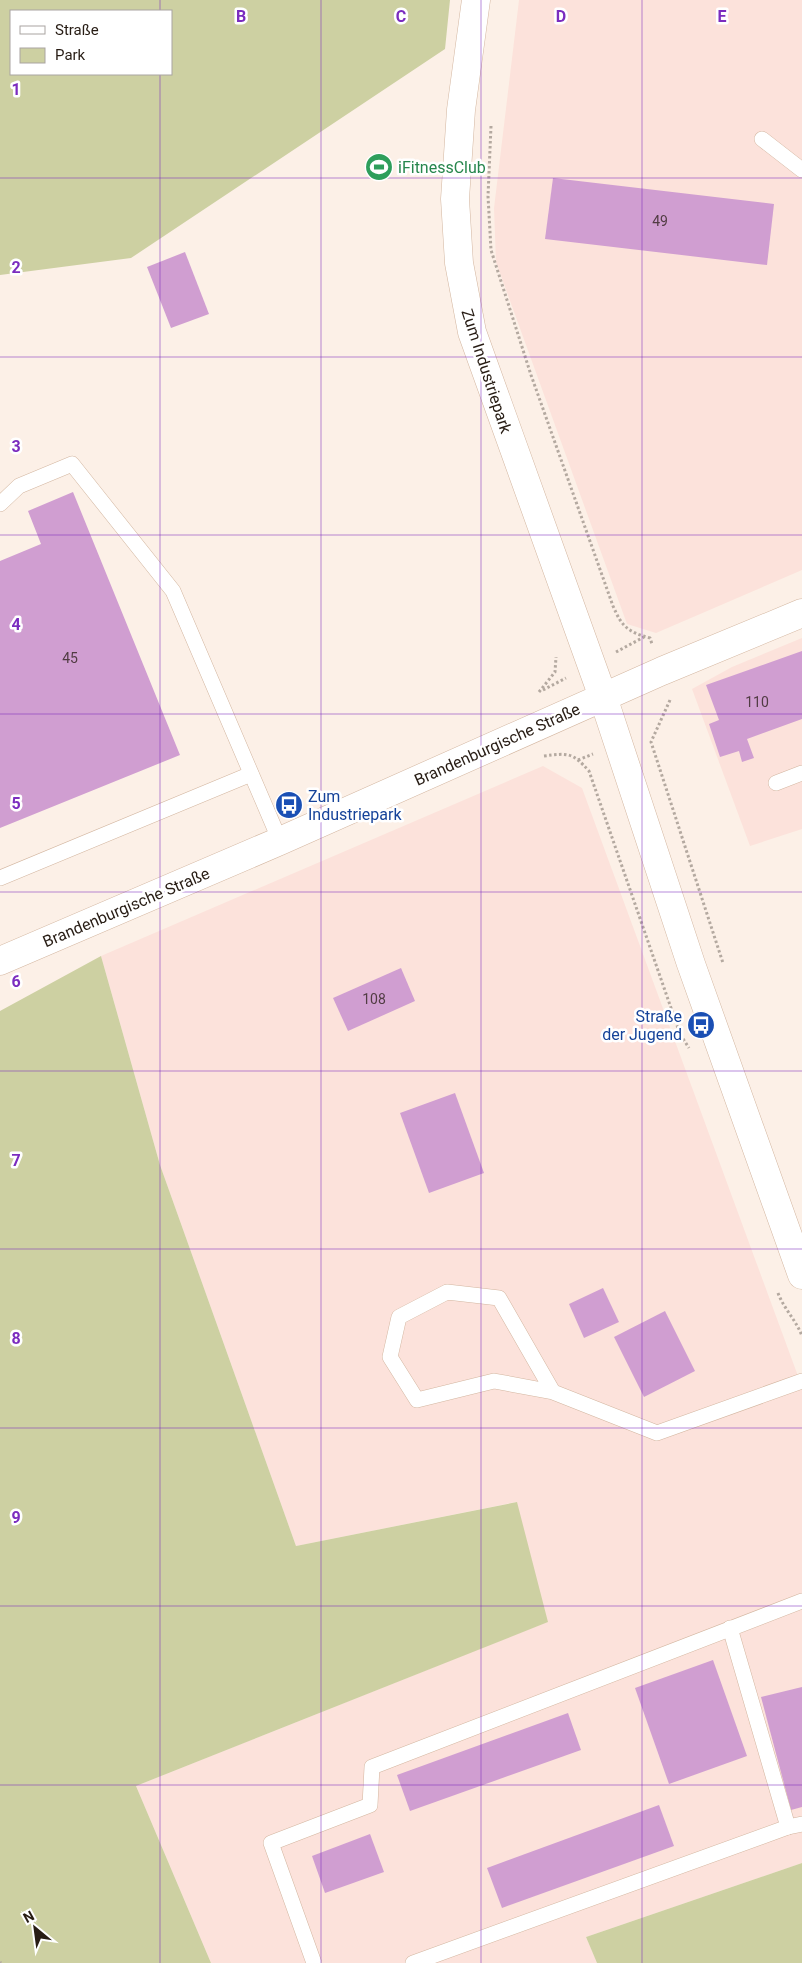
<svg xmlns="http://www.w3.org/2000/svg" width="802" height="1963" viewBox="0 0 802 1963" font-family="Roboto,sans-serif">
<rect width="100%" height="100%" fill="#fcf0e7"/>
<!-- industrial -->
<g fill="#fce2db">
<polygon points="519,0 802,0 802,570 656,633 627,624 496,262 494,208"/>
<polygon points="802,638 802,829 750,846 692,689 732,667"/>
<polygon points="543,766 582,788 802,1387 802,1863 586,1937 597,1963 211,1963 136,1786 547,1622 516,1502 296,1546 160,1165 101,956"/>
</g>
<!-- green -->
<g fill="#cdd0a2" fill-rule="evenodd">
<path d="M0,0H450L445,49L131,258L0,275ZM171,11V74H11V11Z"/>
<polygon points="101,956 160,1165 296,1546 517,1502 548,1622 136,1786 211,1963 0,1963 0,1011"/>
<polygon points="802,1863 802,1963 597,1963 586,1937"/>
</g>
<!-- building -->
<g fill="#d09ed1">
<polygon points="553,178 774,204 767,265 545,239"/>
<polygon points="185,252 209,314 171,328 147,267"/>
<polygon points="73,492 180,755 0,828 0,561 41,544 28,511"/>
<polygon points="802,651 802,719 747,739 754,758 742,762 739,751 720,757 709,724 719,720 706,685"/>
<polygon points="401,968 415,1001 348,1031 333,998"/>
<polygon points="455,1093 484,1173 429,1193 400,1113"/>
<polygon points="603,1288 619,1322 584,1338 569,1304"/>
<polygon points="665,1311 695,1371 644,1397 614,1337"/>
<polygon points="713,1660 747,1756 669,1784 635,1688"/>
<polygon points="802,1687 802,1807 791,1810 761,1697"/>
<polygon points="568,1713 581,1750 410,1811 397,1775"/>
<polygon points="659,1805 674,1846 502,1908 487,1868"/>
<polygon points="370,1834 384,1872 325,1893 312,1856"/>
</g>
<g fill="none" stroke-linecap="round" stroke-linejoin="round">
<!-- lane casing -->
<g stroke="#d3b6a0" stroke-width="16">
<g id="lane">
<polyline points="762,139 802,170"/>
<polyline points="0,504 19,486 72,464 173,591 280,841"/>
<polyline points="776,783 802,773"/>
<polyline points="0,878 251,774"/>
<polyline points="553,1392 494,1381 417,1400 390,1357 399,1317 447,1292 499,1298 553,1392 657,1433 802,1381"/>
<polyline points="730,1628 788,1827"/>
<polyline points="314,1963 271,1843 370,1805 372,1767 802,1601"/>
<polyline points="413,1963 788,1827 802,1824"/>
</g>
</g>
<!-- street casing -->
<g stroke="#d3b6a0" stroke-width="29">
<polyline id="street" points="476,0 461,110 455,199 459,263 472,332 603,697 691,964 802,1275"/>
</g>
<!-- secondary casing -->
<g stroke="#d3b6a0" stroke-width="29">
<polyline id="secondary" points="0,961 280,841 662,671 802,613"/>
</g>
<!-- path -->
<g stroke="#b4a9a0" stroke-width="3" stroke-dasharray="2.5 2.5" stroke-linecap="butt">
<path d="M491,126L488,196L491,250L531,375L613,606C622,627 628,632 650,638L652,644"/>
<polyline points="616,652 644,637"/>
<polyline points="543,690 566,678"/>
<polyline points="539,692 555,672 556,657"/>
<polyline points="670,700 651,742 723,963"/>
<path d="M544,756C568,753 572,752 589,771L680,1034L689,1048"/>
<polyline points="578,760 593,754"/>
<path d="M778,1293C784,1309 796,1320 802,1336"/>
<polyline points="0,1962 1,1963"/>
</g>
<!-- lane -->
<use href="#lane" stroke="#fff" stroke-width="15"/>
<!-- street -->
<use href="#street" stroke="#fff" stroke-width="28"/>
<!-- secondary -->
<use href="#secondary" stroke="#fff" stroke-width="28"/>
</g>
<!-- grid -->
<path fill="none" stroke="#7b2cbf" stroke-width="1" stroke-opacity="0.55" d="M160,0V11M321,0V1963M481,0V1963M642,0V1963M160,74V1963M0,178H802M0,357H802M0,535H802M0,714H802M0,892H802M0,1071H802M0,1249H802M0,1428H802M0,1606H802M0,1785H802"/>
<!-- icons -->
<defs>
<g id="stadium-disc" transform="scale(1.4375)"><circle r="9.5" fill="#2e9e5b" stroke="#fff"/><path d="M0-5a6.5 5 0 1 0 0 10a6.5 5 0 1 0 0-10ZM-3.5-1.8h7v3.6h-7Z" fill="#fff"/></g>
<g id="bus-disc" transform="scale(1.4375)"><circle r="9.5" fill="#1a4fb4" stroke="#fff"/><path d="M-5-6H5V4H4V6H2V4H-2V6H-4V4H-5ZM-3.5-4V0h7V-4ZM-3.5 1.2v1.5H-2V1.2ZM2 1.2v1.5H3.5V1.2Z" fill="#fff"/></g>
</defs>
<g fill-rule="evenodd">
<use href="#stadium-disc" x="379" y="167"/>
<use href="#bus-disc" x="289" y="805"/>
<use href="#bus-disc" x="701" y="1025"/>
</g>
<g text-anchor="middle" stroke-width="5" stroke-linejoin="round" paint-order="stroke">
<!-- number labels -->
<g font-size="14" fill="#513c43">
<text x="660" y="226">49</text>
<text x="70" y="663">45</text>
<text x="757" y="707">110</text>
<text x="374" y="1004">108</text>
</g>
<!-- leisure labels -->
<g font-size="16" fill="#27864d" stroke="#fff" text-anchor="start">
<text x="398" y="173">iFitnessClub</text>
</g>
<!-- street labels -->
<g font-size="16" fill="#271c14" stroke="#fff">
<text transform="translate(487 371) rotate(72)" y="6">Zum Industriepark</text>
<text transform="translate(497 744) rotate(-24)" y="6">Brandenburgische Straße</text>
<text transform="translate(126 907) rotate(-23)" y="6">Brandenburgische Straße</text>
</g>
<!-- transit labels -->
<g font-size="16" fill="#164399" stroke="#fff" text-anchor="start">
<text x="308" y="802">Zum<tspan x="308" dy="18">Industriepark</tspan></text>
<text x="682" y="1022" text-anchor="end">Straße<tspan x="682" dy="18">der Jugend</tspan></text>
</g>
</g>
<g font-size="16" text-anchor="middle" font-weight="bold" fill="#7b2cbf" stroke="#fff" stroke-width="5" stroke-linejoin="round" paint-order="stroke">
<text x="241" y="22">B</text>
<text x="401" y="22">C</text>
<text x="561" y="22">D</text>
<text x="722" y="22">E</text>
<text x="16" y="95">1</text>
<text x="16" y="273">2</text>
<text x="16" y="452">3</text>
<text x="16" y="630">4</text>
<text x="16" y="809">5</text>
<text x="16" y="987">6</text>
<text x="16" y="1166">7</text>
<text x="16" y="1344">8</text>
<text x="16" y="1523">9</text>
</g>
<!-- legend -->
<rect x="10" y="10" width="162" height="65" fill="#ffffff" stroke="#a9a4a1"/>
<rect x="20" y="26" width="25" height="8" fill="#ffffff" stroke="#a9a4a1"/>
<text x="55" y="35" font-size="15" fill="#271c14">Straße</text>
<rect x="20" y="48" width="25" height="15" fill="#cdd0a2" stroke="#a9a4a1"/>
<text x="55" y="60" font-size="15" fill="#271c14">Park</text>
<!-- north arrow -->
<g transform="translate(35 1928) rotate(331)" stroke="#ffffff" stroke-width="4" paint-order="stroke">
<path d="M0-4L9 19L0 12L-9 19Z" fill="#271c14"/>
<text y="-8" font-size="14" font-weight="bold" text-anchor="middle" fill="#271c14">N</text>
</g>
</svg>
